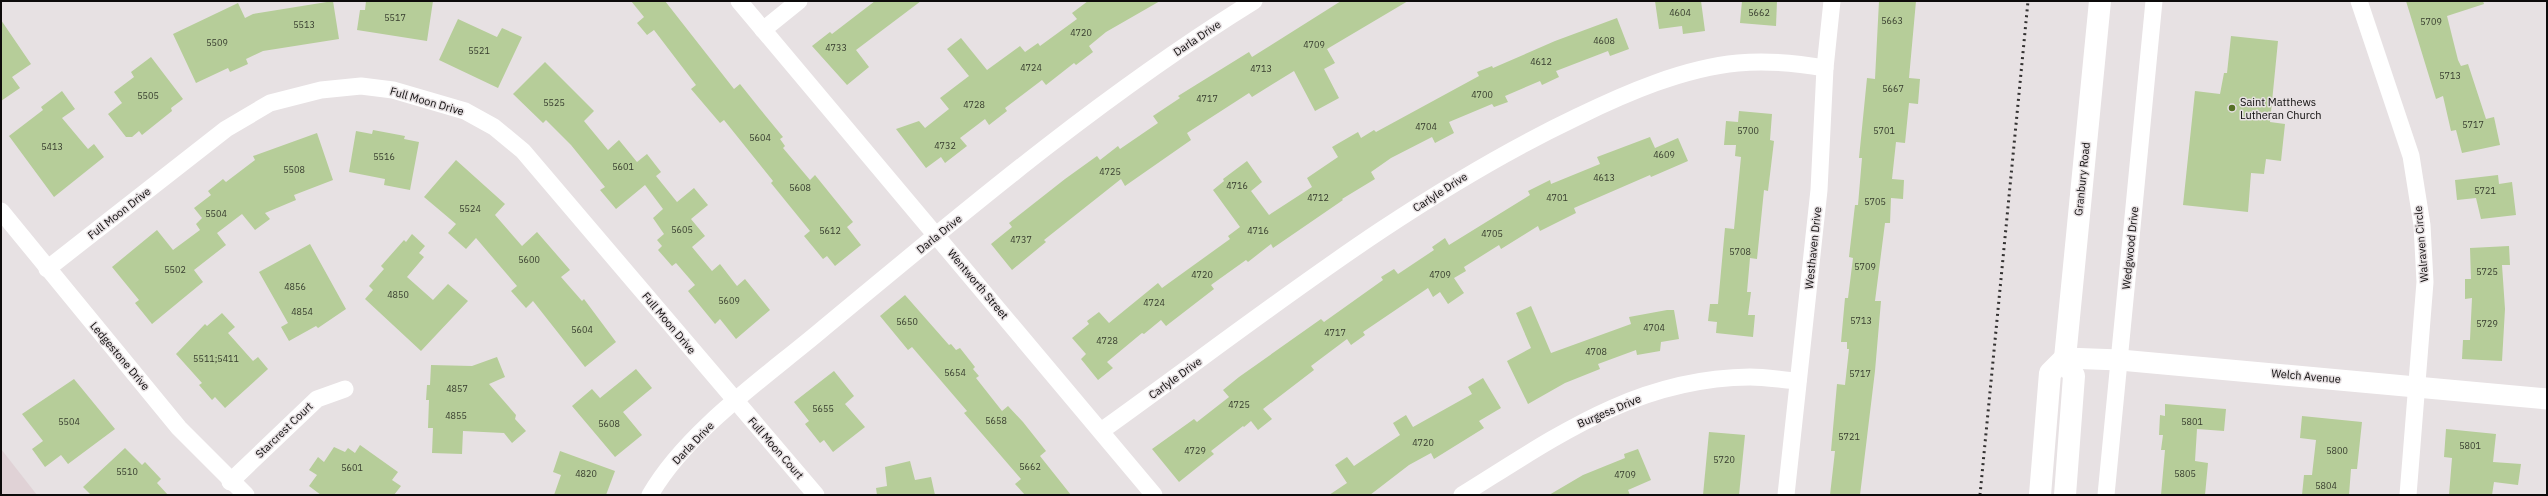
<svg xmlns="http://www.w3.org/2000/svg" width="2548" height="496" viewBox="0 0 2548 496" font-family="'IBM Plex Sans',sans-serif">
<rect width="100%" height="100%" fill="#e7e1e3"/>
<!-- built -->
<polygon fill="#e0d2d6" points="1,449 37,495 1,495"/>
<!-- building -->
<g fill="#b6cd99">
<polygon points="333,1 339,39 263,51 246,59 248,64 230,72 228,68 196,83 173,34 238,3 245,18 253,14"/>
<polygon points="366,1 433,1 427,41 357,30 360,10 365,10"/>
<polygon points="631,1 665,1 734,89 740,84 760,109 783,137 780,139 785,146 783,148 810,180 815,175 853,222 847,227 861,245 835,266 827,256 823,259 804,236 810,231 771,183 773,181 724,120 720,123 691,89 696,85 654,30 647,35 637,23 644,17"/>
<polygon points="875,1 921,1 856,50 869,67 847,85 812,46 830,32 832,34"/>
<polygon points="1088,1 1160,1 1106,32 1089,46 1093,52 1076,65 1074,63 1046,85 1042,80 1005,108 1007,111 989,125 985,119 960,138 967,146 945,163 941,157 926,168 896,129 919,121 925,128 949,109 940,98 969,76 947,49 961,38 987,70 1020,46 1025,52 1038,43 1040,46 1077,19 1072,13"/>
<polygon points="1341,1 1408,1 1327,49 1335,63 1324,69 1339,98 1315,111 1294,71 1252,97 1249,93 1187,133 1191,140 1125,186 1121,179 1044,240 1046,242 1012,270 991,244 1012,227 1009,223 1065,179 1097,156 1100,160 1118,146 1120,149 1158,123 1153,116 1180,98 1178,96 1249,52 1252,57"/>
<polygon points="1655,1 1701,1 1705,31 1683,34 1682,26 1659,29"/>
<polygon points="1742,1 1777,1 1776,26 1740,23"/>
<polygon points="1879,1 1916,1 1909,78 1920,79 1918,104 1909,103 1905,143 1896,142 1892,179 1904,180 1903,199 1891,198 1890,223 1885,223 1875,301 1881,301 1875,371 1860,495 1830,495 1835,451 1831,451 1837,384 1845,385 1849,349 1847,349 1847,342 1841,342 1845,298 1848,298 1853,258 1849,257 1855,205 1858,205 1862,158 1859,158 1867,78 1875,79"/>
<polygon points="2406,1 2483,1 2484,4 2447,16 2458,60 2461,66 2468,64 2486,119 2494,117 2500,145 2462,153 2456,130 2451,131 2443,96 2436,99"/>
<polygon points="1617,18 1629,49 1610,56 1608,51 1556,71 1559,77 1542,85 1540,81 1505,96 1508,102 1494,107 1492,104 1449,122 1454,133 1435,143 1432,137 1391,158 1371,172 1375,179 1342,199 1343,200 1273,248 1271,244 1248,262 1246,260 1211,285 1214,289 1166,326 1161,320 1144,334 1142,333 1107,362 1113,368 1098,380 1081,359 1086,354 1072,338 1089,324 1087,321 1099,312 1109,323 1158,283 1162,288 1230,239 1228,236 1240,227 1213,190 1224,181 1223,179 1247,161 1262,182 1251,191 1269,215 1312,187 1307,178 1338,157 1332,147 1358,132 1361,138 1374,130 1376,132 1479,76 1477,72 1492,66 1493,68 1555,41"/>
<polygon points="458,19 497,37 502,28 522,37 498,88 439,60"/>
<polygon points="1,20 31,64 12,77 20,88 1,101"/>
<polygon points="2231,36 2278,41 2270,122 2285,124 2281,161 2266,159 2264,174 2251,173 2248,212 2183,205 2195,91 2220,94 2224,73 2227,73"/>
<polygon points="151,57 183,99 171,108 172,111 142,135 139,131 132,137 126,137 108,114 122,103 114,92 134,77 131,72"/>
<polygon points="545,62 594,111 584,121 608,150 619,140 637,162 647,154 661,172 656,176 677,202 694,188 708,205 691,219 705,236 692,247 712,271 720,264 737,286 745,279 770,310 736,339 720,319 715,324 688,291 695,285 676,263 672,266 658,250 662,246 657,240 664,234 653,218 663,209 645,185 616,209 600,190 605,187 571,145 546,120 543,123 513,94"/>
<polygon points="62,91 75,109 62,118 88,149 94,144 104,157 54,197 9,136 43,110 41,107"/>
<polygon points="1739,111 1772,114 1770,140 1774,141 1768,191 1764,190 1757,259 1750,258 1747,292 1751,292 1748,315 1755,315 1753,337 1716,333 1717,322 1708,321 1710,304 1718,304 1725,228 1734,229 1741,157 1735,156 1736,145 1724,145 1726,121 1738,122"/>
<polygon points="373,130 405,136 404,139 419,142 410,190 384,185 385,179 349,172 356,131 372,134"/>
<polygon points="317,133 333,180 294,195 296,200 265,213 270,219 255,230 242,214 217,233 226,245 194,270 203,282 152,324 135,303 139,300 112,267 157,230 173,250 200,230 196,224 202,218 194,208 211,195 208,191 223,179 226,182 255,160 253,156"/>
<polygon points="1650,137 1655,148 1678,138 1688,161 1651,177 1650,175 1574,208 1576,213 1540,231 1538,226 1501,249 1499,245 1464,267 1466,271 1454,278 1464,293 1448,304 1440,292 1433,297 1428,288 1363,332 1365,335 1351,345 1347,339 1311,366 1314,370 1263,409 1272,419 1258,430 1251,421 1244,427 1243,426 1211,451 1214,454 1179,482 1152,449 1194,419 1197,422 1229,397 1223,390 1239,377 1321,319 1324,322 1383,280 1381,277 1394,269 1398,274 1434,250 1432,247 1445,238 1449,245 1530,195 1528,191 1550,180 1551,184 1600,164 1597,157"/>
<polygon points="456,160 505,204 495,215 522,246 537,232 570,270 561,277 582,301 584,299 616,342 585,367 533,301 526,308 511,291 517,286 476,238 466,249 448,233 456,224 424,197"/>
<polygon points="2498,175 2499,184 2512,182 2516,215 2481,219 2476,198 2457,200 2455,180"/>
<polygon points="412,234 425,246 419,253 424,257 407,277 433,300 448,284 468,301 421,351 365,299 373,290 369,286 384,269 381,266 404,240 406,242"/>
<polygon points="310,244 346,309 318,328 316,326 289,341 281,327 288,323 259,272"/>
<polygon points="2509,246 2510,265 2502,265 2505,309 2502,361 2462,359 2463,340 2470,340 2472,298 2465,299 2465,279 2471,279 2470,248"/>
<polygon points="905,295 949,345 951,344 956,350 960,348 975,367 973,369 979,376 976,378 1002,411 1008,406 1023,422 1046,451 1040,456 1071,495 1025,495 1015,484 1021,479 964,413 967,411 912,347 908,350 880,316"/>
<polygon points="1531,306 1551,353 1631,324 1629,317 1667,310 1674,310 1679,339 1661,342 1660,351 1637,355 1636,350 1598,364 1600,369 1565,383 1528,404 1507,361 1531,348 1516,313"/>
<polygon points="222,313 235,327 228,333 253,361 258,357 268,369 225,408 215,397 212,400 199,385 202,383 176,354 205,324 207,326"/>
<polygon points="497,357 505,377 489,384 516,415 515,419 526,431 512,443 504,433 463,431 462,454 432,453 433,428 428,428 429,400 426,400 427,385 430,385 431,365 472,366"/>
<polygon points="636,369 652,388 623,412 642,435 615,457 572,406 592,389 600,398"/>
<polygon points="834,371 854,396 845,404 865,427 833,452 824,440 820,443 805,424 809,421 794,402"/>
<polygon points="1483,378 1501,408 1479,421 1484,428 1434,459 1431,453 1409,465 1370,495 1329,495 1347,483 1335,465 1347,457 1354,466 1400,435 1393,423 1406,415 1413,427 1472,394 1468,387"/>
<polygon points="74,379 115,429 68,464 61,455 45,467 32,449 43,441 22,414"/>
<polygon points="2165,404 2226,409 2224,431 2197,429 2195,461 2208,463 2205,495 2161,495 2165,450 2161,450 2163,435 2159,435 2160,415 2165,416"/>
<polygon points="2302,416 2362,422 2357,469 2351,469 2349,495 2302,495 2304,475 2312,475 2316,440 2300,438"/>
<polygon points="2446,429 2496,434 2493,462 2521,464 2518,485 2494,482 2492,495 2449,495 2452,458 2444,457"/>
<polygon points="1709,432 1745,435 1739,495 1703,495"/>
<polygon points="360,445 398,472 392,480 401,486 394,495 321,495 309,486 317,475 309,470 318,457 324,462 334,447 345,452 348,448 355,453"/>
<polygon points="125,448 142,465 145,462 161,479 157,483 168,495 91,495 83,487"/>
<polygon points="1638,449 1651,480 1628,490 1630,495 1549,495 1583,475 1625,458 1624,454"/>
<polygon points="560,451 615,471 606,495 554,495 561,475 553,472"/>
<polygon points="910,461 915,480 931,477 935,495 877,495 876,488 887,486 885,467"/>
</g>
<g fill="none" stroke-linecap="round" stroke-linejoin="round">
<!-- minor -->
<g stroke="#fff" stroke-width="17">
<polyline points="739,1 1154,495"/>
<polyline points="2359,1 2411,156 2422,225 2425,282 2408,495"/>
<polyline points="763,30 799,1"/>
<polyline points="1,211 179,428 246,495"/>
<polyline points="47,269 226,129 270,103 321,90 361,86 393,90 465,111 494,127 523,151 816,495"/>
<path d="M1101,431C1255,321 1405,199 1577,117C1626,93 1684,68 1738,63C1768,60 1796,63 1825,68"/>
<polyline points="230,482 317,399 345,389"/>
<path d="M650,495C686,432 764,378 819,332C959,216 1099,97 1254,1"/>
<path d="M1462,495C1554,438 1635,378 1750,377C1766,377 1782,380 1798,381"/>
<polyline points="1786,495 1819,190 1825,68 1832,1"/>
<polyline points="2106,495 2154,1"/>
</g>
<!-- tertiary -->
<polyline stroke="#fff" stroke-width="21" points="2065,358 2120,360 2547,399"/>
<!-- secondary -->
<g stroke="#fff" stroke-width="22">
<polyline points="2040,495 2050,373 2065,358"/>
<polyline points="2065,495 2074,376 2065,358 2100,1"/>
</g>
<!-- rail -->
<polyline stroke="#343232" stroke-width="3" stroke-dasharray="2 4" stroke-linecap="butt" points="1980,495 2028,1"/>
</g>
<!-- markers -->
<circle fill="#557126" stroke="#e7e1e3" stroke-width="1.5" cx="2232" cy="108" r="4"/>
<g text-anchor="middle" stroke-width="3" stroke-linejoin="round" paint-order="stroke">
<!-- number labels -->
<g font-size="9" fill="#373c2e">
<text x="1680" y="16">4604</text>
<text x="1759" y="16">5662</text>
<text x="395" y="21">5517</text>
<text x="1892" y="24">5663</text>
<text x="2431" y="25">5709</text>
<text x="304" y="28">5513</text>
<text x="1081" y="36">4720</text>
<text x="1604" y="44">4608</text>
<text x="217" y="46">5509</text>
<text x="1314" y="48">4709</text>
<text x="836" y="51">4733</text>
<text x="479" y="54">5521</text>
<text x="1541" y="65">4612</text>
<text x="1031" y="71">4724</text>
<text x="1261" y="72">4713</text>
<text x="2450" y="79">5713</text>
<text x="1893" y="92">5667</text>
<text x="1482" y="98">4700</text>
<text x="148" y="99">5505</text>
<text x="1207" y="102">4717</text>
<text x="554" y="106">5525</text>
<text x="974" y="108">4728</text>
<text x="2473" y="128">5717</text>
<text x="1426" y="130">4704</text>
<text x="1748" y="134">5700</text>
<text x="1884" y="134">5701</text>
<text x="760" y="141">5604</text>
<text x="945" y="149">4732</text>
<text x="52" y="150">5413</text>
<text x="1664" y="158">4609</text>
<text x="384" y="160">5516</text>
<text x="623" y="170">5601</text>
<text x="294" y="173">5508</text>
<text x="1110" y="175">4725</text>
<text x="1604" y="181">4613</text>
<text x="1237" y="189">4716</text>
<text x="800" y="191">5608</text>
<text x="2485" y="194">5721</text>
<text x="1318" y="201">4712</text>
<text x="1557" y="201">4701</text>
<text x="1875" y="205">5705</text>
<text x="470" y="212">5524</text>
<text x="216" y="217">5504</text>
<text x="682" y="233">5605</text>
<text x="830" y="234">5612</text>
<text x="1258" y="234">4716</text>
<text x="1492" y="237">4705</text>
<text x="1021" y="243">4737</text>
<text x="1740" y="255">5708</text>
<text x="529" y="263">5600</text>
<text x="1865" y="270">5709</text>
<text x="175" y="273">5502</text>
<text x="2487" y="275">5725</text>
<text x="1202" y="278">4720</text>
<text x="1440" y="278">4709</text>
<text x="295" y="290">4856</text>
<text x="398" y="298">4850</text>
<text x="729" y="304">5609</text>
<text x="1154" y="306">4724</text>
<text x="302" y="315">4854</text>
<text x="1861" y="324">5713</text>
<text x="907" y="325">5650</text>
<text x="2487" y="327">5729</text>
<text x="1654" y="331">4704</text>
<text x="582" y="333">5604</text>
<text x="1335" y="336">4717</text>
<text x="1107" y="344">4728</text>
<text x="1596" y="355">4708</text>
<text x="216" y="362">5511;5411</text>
<text x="955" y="376">5654</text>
<text x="1860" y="377">5717</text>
<text x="457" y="392">4857</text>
<text x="1239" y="408">4725</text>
<text x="823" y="412">5655</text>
<text x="456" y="419">4855</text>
<text x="996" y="424">5658</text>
<text x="69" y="425">5504</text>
<text x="2192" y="425">5801</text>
<text x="609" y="427">5608</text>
<text x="1849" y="440">5721</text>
<text x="1423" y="446">4720</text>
<text x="2470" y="449">5801</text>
<text x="1195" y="454">4729</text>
<text x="2337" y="454">5800</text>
<text x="1724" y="463">5720</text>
<text x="1030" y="470">5662</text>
<text x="352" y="471">5601</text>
<text x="127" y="475">5510</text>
<text x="586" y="477">4820</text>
<text x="2185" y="477">5805</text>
<text x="1625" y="478">4709</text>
<text x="2326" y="489">5804</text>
</g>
<!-- street labels -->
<g font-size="11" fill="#0d0b0b" stroke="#e7e1e3">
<text transform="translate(1197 38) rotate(-34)" y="4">Darla Drive</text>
<text transform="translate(427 101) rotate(16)" y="4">Full Moon Drive</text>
<text transform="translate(2082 179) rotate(-84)" y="4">Granbury Road</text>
<text transform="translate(1440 192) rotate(-33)" y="4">Carlyle Drive</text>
<text transform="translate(119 213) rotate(-38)" y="4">Full Moon Drive</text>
<text transform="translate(939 234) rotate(-39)" y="4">Darla Drive</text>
<text transform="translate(2421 244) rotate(-95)" y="4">Walraven Circle</text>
<text transform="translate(1813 248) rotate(-84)" y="4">Westhaven Drive</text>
<text transform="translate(2130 248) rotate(-84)" y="4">Wedgwood Drive</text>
<text transform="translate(978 284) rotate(50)" y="4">Wentworth Street</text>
<text transform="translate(669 323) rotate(50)" y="4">Full Moon Drive</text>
<text transform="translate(120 356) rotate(50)" y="4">Ledgestone Drive</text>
<text transform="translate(2306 376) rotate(5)" y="4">Welch Avenue</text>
<text transform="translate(1175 378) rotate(-36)" y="4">Carlyle Drive</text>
<text transform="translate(1609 411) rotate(-23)" y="4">Burgess Drive</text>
<text transform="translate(284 430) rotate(-44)" y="4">Starcrest Court</text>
<text transform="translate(693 443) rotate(-46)" y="4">Darla Drive</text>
<text transform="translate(776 448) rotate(49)" y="4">Full Moon Court</text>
</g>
<!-- poi labels -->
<g font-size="11" fill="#0d0b0b" stroke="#e7e1e3" text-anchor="start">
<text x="2240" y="106">Saint Matthews<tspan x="2240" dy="13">Lutheran Church</tspan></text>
</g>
</g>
<!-- border -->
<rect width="2548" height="496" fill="none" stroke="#0d0b0b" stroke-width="4"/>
</svg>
